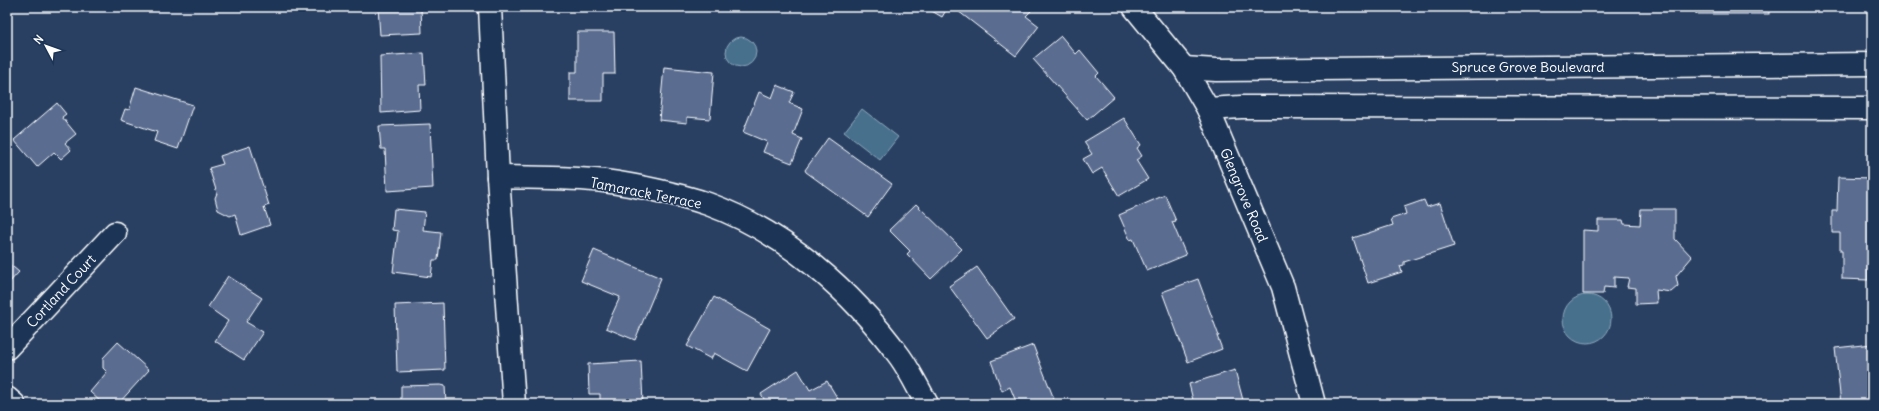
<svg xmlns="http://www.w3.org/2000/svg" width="1879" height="411" viewBox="0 0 1879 411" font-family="Delius,sans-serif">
<rect width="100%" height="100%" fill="#294063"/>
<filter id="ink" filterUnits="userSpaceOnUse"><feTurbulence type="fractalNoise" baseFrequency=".025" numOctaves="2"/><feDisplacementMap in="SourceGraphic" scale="8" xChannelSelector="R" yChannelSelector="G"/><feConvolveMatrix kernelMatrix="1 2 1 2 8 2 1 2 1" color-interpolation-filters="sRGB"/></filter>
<g filter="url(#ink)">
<!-- water -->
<g fill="#466f8d" stroke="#90a9bb">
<circle cx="741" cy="52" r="15"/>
<polygon points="862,109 898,137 880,160 844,132"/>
<circle cx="1587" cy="319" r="24"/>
</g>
<!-- building -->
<g fill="#5a6d91" stroke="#fff">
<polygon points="378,7 421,7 422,33 380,35"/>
<polygon points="925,7 948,7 942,17"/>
<polygon points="961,7 1026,7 1031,11 1026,16 1039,26 1016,56 958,11"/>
<rect x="1696" y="7" width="73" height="7"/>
<polygon points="577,32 614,32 615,74 603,74 603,101 570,101 570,72 577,72"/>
<polygon points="1061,36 1076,54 1080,50 1099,73 1096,76 1114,97 1087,120 1033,59"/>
<polygon points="424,53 426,85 419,85 420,110 381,113 380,56"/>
<polygon points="664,67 714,72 710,119 687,117 687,123 659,120"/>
<polygon points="777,85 794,92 789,103 803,109 793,135 802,139 792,163 763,152 767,142 743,132 759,92 772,98"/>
<polygon points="136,87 193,105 178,149 154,141 157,132 121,120 125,109 129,110"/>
<polygon points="57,103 66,114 62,117 76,134 65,143 71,150 61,159 54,152 37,167 14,140"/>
<polygon points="1124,118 1141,145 1137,148 1142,156 1136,160 1148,179 1119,196 1102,168 1092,174 1083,159 1092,154 1084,142"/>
<polygon points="430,124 433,188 387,191 385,149 381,149 379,126"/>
<polygon points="828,138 892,184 868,217 806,172 805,170"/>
<polygon points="250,146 269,205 264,207 270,225 241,235 235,214 230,216 218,210 215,198 217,193 209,168 223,164 220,156"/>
<polygon points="1838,177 1872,178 1872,216 1870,216 1870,230 1872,230 1872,252 1868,252 1868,280 1842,279 1842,251 1840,251 1840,233 1832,233 1832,211 1837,211"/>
<polygon points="1165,195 1176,221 1172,222 1186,255 1147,271 1133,239 1130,240 1119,215"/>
<polygon points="1424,200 1427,207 1440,203 1454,246 1404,262 1404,265 1400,266 1402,272 1368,283 1353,238 1393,225 1391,219 1406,214 1404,207"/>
<polygon points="916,204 962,249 931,279 907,254 910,251 889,230"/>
<polygon points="394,209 425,212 423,230 441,232 438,260 433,260 431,277 393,272 398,231 392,230"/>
<polygon points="1641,209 1675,209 1675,239 1692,257 1676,276 1678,286 1671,292 1656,290 1657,303 1636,304 1636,288 1627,287 1629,278 1614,277 1614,288 1604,287 1603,294 1583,294 1583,230 1598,231 1598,220 1623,220 1624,224 1640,225"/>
<polygon points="594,250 661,278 635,340 606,328 620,297 581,281"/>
<polygon points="7,262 19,272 7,285"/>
<polygon points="977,267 1014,319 987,338 949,286"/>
<polygon points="228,276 262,298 246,322 263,332 244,360 215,341 228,321 208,307"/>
<polygon points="1198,279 1219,336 1217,336 1222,349 1188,362 1162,292"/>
<polygon points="714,297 770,329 747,371 714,353 711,359 687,346"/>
<polygon points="443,303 445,370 397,372 395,305"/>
<polygon points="118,342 149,370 118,404 103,404 90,392 107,372 103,368 103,358"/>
<polygon points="1872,344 1872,404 1841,404 1835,348"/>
<polygon points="1033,345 1054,399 1042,404 1017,404 1010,387 1002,391 991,361"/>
<polygon points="641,361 643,404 600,404 600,394 589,394 588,364"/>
<polygon points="798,370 810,390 827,381 841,404 767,404 761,394"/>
<polygon points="1235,370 1244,404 1194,404 1189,384"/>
<polygon points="441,385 445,386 446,404 401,404 401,386"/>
</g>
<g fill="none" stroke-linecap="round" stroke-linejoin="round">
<!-- minor casing -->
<g stroke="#fff" stroke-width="25">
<g id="minor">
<polyline points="490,7 498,177 514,404"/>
<polyline points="1134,7 1184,68 1208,109 1283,287 1314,404"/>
<polyline points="1184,68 1216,70 1872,64"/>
<polyline points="1208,109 1241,107 1872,108"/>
<path d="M498,177C533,178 569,177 604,181C634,185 679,194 708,204C785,232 852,291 900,357C910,371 918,388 927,404"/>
<polyline points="7,348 115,233"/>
<polyline points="7,398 14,404"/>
</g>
</g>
<!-- minor -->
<use href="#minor" stroke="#1d3557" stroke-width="22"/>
</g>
</g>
<g text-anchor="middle" stroke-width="3" stroke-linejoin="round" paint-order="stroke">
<!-- street labels -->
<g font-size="14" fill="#fff" stroke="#1d3557">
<text x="1528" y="72">Spruce Grove Boulevard</text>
<text transform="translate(646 193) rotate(11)" y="5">Tamarack Terrace</text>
<text transform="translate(1244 195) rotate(67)" y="5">Glengrove Road</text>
<text transform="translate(61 291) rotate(-47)" y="5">Cortland Court</text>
</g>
</g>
<!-- margin -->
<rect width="1879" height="411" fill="none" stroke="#1d3557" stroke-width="24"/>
<rect x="12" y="12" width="1855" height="387" fill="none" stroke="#fff" stroke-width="1.5" filter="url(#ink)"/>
<!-- north arrow -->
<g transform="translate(46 46) rotate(311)" stroke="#1d3557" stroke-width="3" paint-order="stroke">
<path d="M0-3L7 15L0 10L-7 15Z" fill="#ffffff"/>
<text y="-6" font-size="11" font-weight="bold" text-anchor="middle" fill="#ffffff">N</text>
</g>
</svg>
